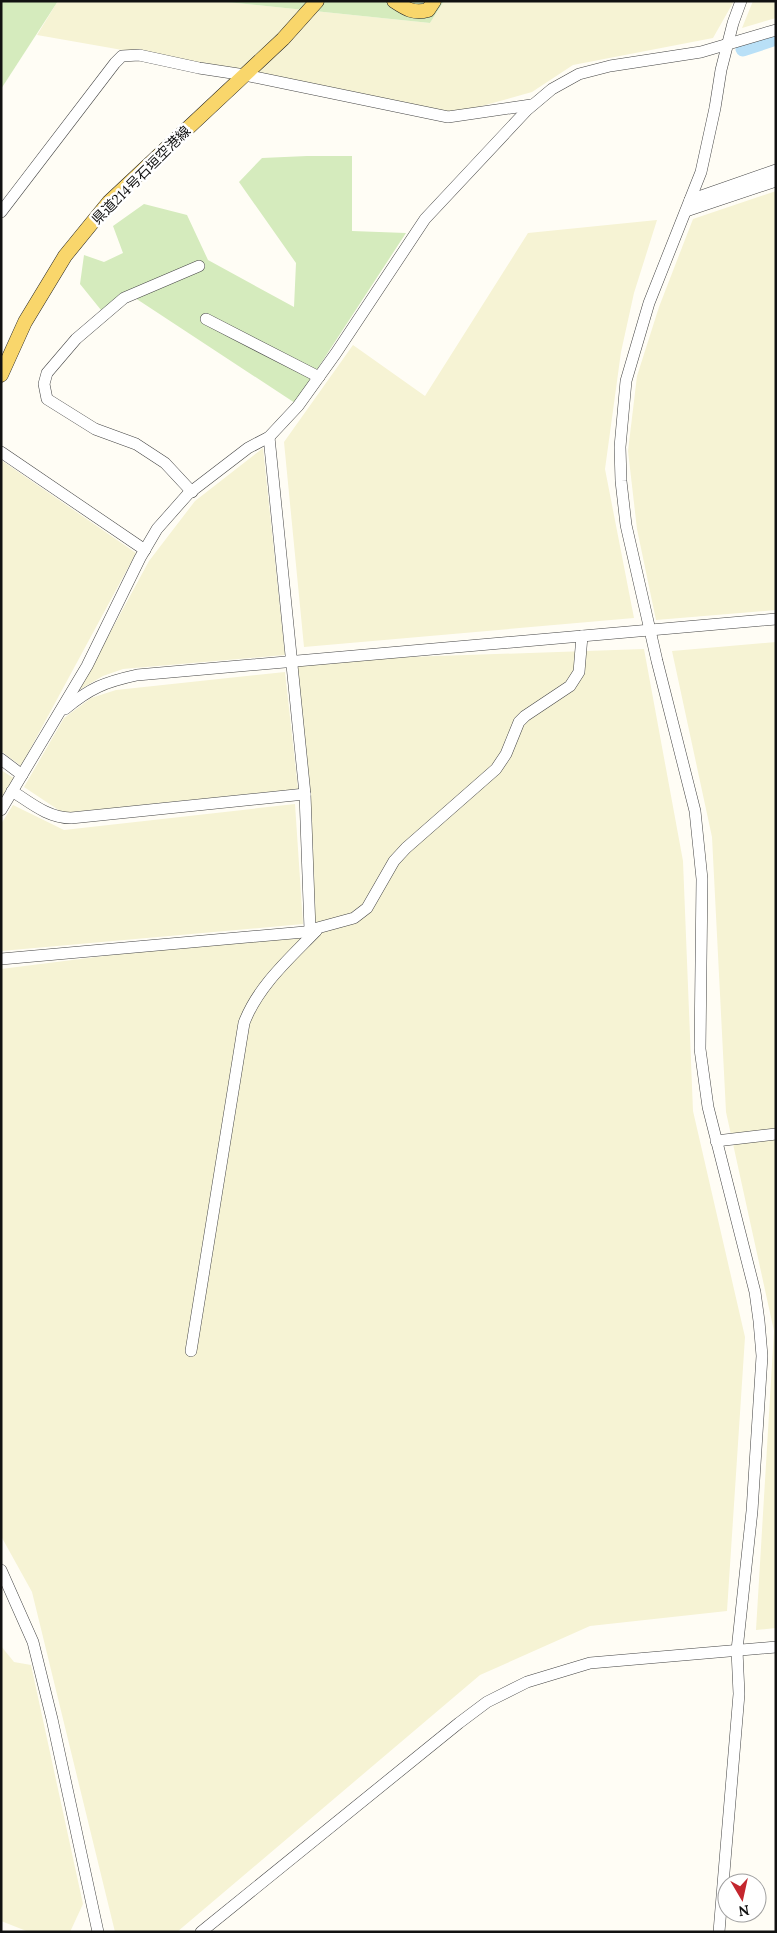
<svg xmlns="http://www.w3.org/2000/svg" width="777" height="1933" viewBox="0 0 777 1933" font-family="Lora,'Noto Sans JP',serif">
<rect width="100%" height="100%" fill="#fffdf5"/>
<!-- farmland -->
<g fill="#f6f3d4">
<polygon points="58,1 217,1 430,23 444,1 734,1 713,38 573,65 532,92 453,114 128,51 37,35"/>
<polygon points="753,1 776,1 776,18 742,28"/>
<polygon points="776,191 776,610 656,620 637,529 628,451 637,376 659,307 693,219"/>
<polygon points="657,220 634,293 621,352 605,469 634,618 304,647 284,442 353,345 425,396 528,233"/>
<polygon points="263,448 285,655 123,669 103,676 79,690 149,561 195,501"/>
<polygon points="1,460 136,553 21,766 1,751"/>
<polygon points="776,642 776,1628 756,1630 774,1331 726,1112 712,837 672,651"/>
<polygon points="644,649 683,861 693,1111 745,1337 727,1611 590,1626 480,1675 177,1932 115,1932 32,1592 1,1536 1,969 310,930 292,661"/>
<polygon points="285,672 298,789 63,813 24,787 64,718 91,698 116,690"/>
<polygon points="1,770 15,779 1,799"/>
<polygon points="295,804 303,924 1,951 1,824 13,805 64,830"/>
<polygon points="1,1646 14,1662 31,1665 83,1904 70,1932 29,1932 1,1921"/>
</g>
<!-- green -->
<g fill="#d5ebbd">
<polygon points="1,1 58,1 1,89"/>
<polygon points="217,1 444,1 430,23"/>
<polygon points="307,156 352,156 352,231 406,233 295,403 126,292 101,310 80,284 84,255 104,262 123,253 113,226 144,204 187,215 208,260 294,307 296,263 239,182 262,158"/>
</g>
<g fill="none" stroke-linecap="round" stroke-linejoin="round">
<!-- river -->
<polyline stroke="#b9e0f7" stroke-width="15" points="743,49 776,38"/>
<!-- minor casing -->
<g stroke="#444" stroke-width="12">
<g id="minor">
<polyline points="690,200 776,170"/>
<polyline points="686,211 776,181"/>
<polyline points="1,212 115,63 122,56 139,55 199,68 245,75 448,117 531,105"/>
<polyline points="206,319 319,377"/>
<polyline points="269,437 305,794 310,930"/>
<polyline points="1,452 145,550"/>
<polyline points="192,492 165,463 136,444 95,429 47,399 44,384 47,373 76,339 124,298 199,266"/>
<path d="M65,709C90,688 105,682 137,675L776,619"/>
<polyline points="1,759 22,775"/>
<path d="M12,791C31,803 48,818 71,818L305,794"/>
<polyline points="1,810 87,666 140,558 157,529 188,494 248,448 269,437 298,406 336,353 425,219 527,110 552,89 579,74 610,66 701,52 776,30"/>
<polyline points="310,930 354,918 367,908 394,861 406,848 496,769 506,754 519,722 525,716 570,686 579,672 582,636"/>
<polyline points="1,959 316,931"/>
<polyline points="716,1141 776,1134"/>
<path d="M191,1351L244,1023C258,986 289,959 316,931"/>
<polyline points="1,1570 33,1642 52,1719 98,1932"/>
<polyline points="201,1932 459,1723 487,1702 527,1682 590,1663 776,1647"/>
<polyline points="719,1932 739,1694 737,1650 752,1511 762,1356 759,1321 755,1292 708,1107 700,1049 702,879 695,811 657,661 626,525 621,481 620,447 626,381 649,303 701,172 715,108 721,70 733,23 741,1"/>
</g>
</g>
<!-- major casing -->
<g stroke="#222" stroke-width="15">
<g id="major">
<path d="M394,1C406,9 414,14 428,10L434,1"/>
<polyline points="1,375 25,322 65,256 109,202 283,39 317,1"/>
</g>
</g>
<!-- minor -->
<use href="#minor" stroke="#fff" stroke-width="11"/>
<!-- major -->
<use href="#major" stroke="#f9d66b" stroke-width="14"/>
</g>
<g text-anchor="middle" stroke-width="5" stroke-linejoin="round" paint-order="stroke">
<!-- street labels -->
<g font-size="14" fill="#111" stroke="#fff">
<text transform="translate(141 175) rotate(-45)" y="5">県道214号石垣空港線</text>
</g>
</g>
<!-- border -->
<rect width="777" height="1933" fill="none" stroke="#111111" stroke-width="5"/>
<!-- north arrow -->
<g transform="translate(742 1898) rotate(171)"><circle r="24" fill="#ffffff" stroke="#a0a0a0"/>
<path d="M0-4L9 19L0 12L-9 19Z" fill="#c4262e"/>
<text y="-8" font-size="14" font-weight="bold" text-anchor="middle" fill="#111111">N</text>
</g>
</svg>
